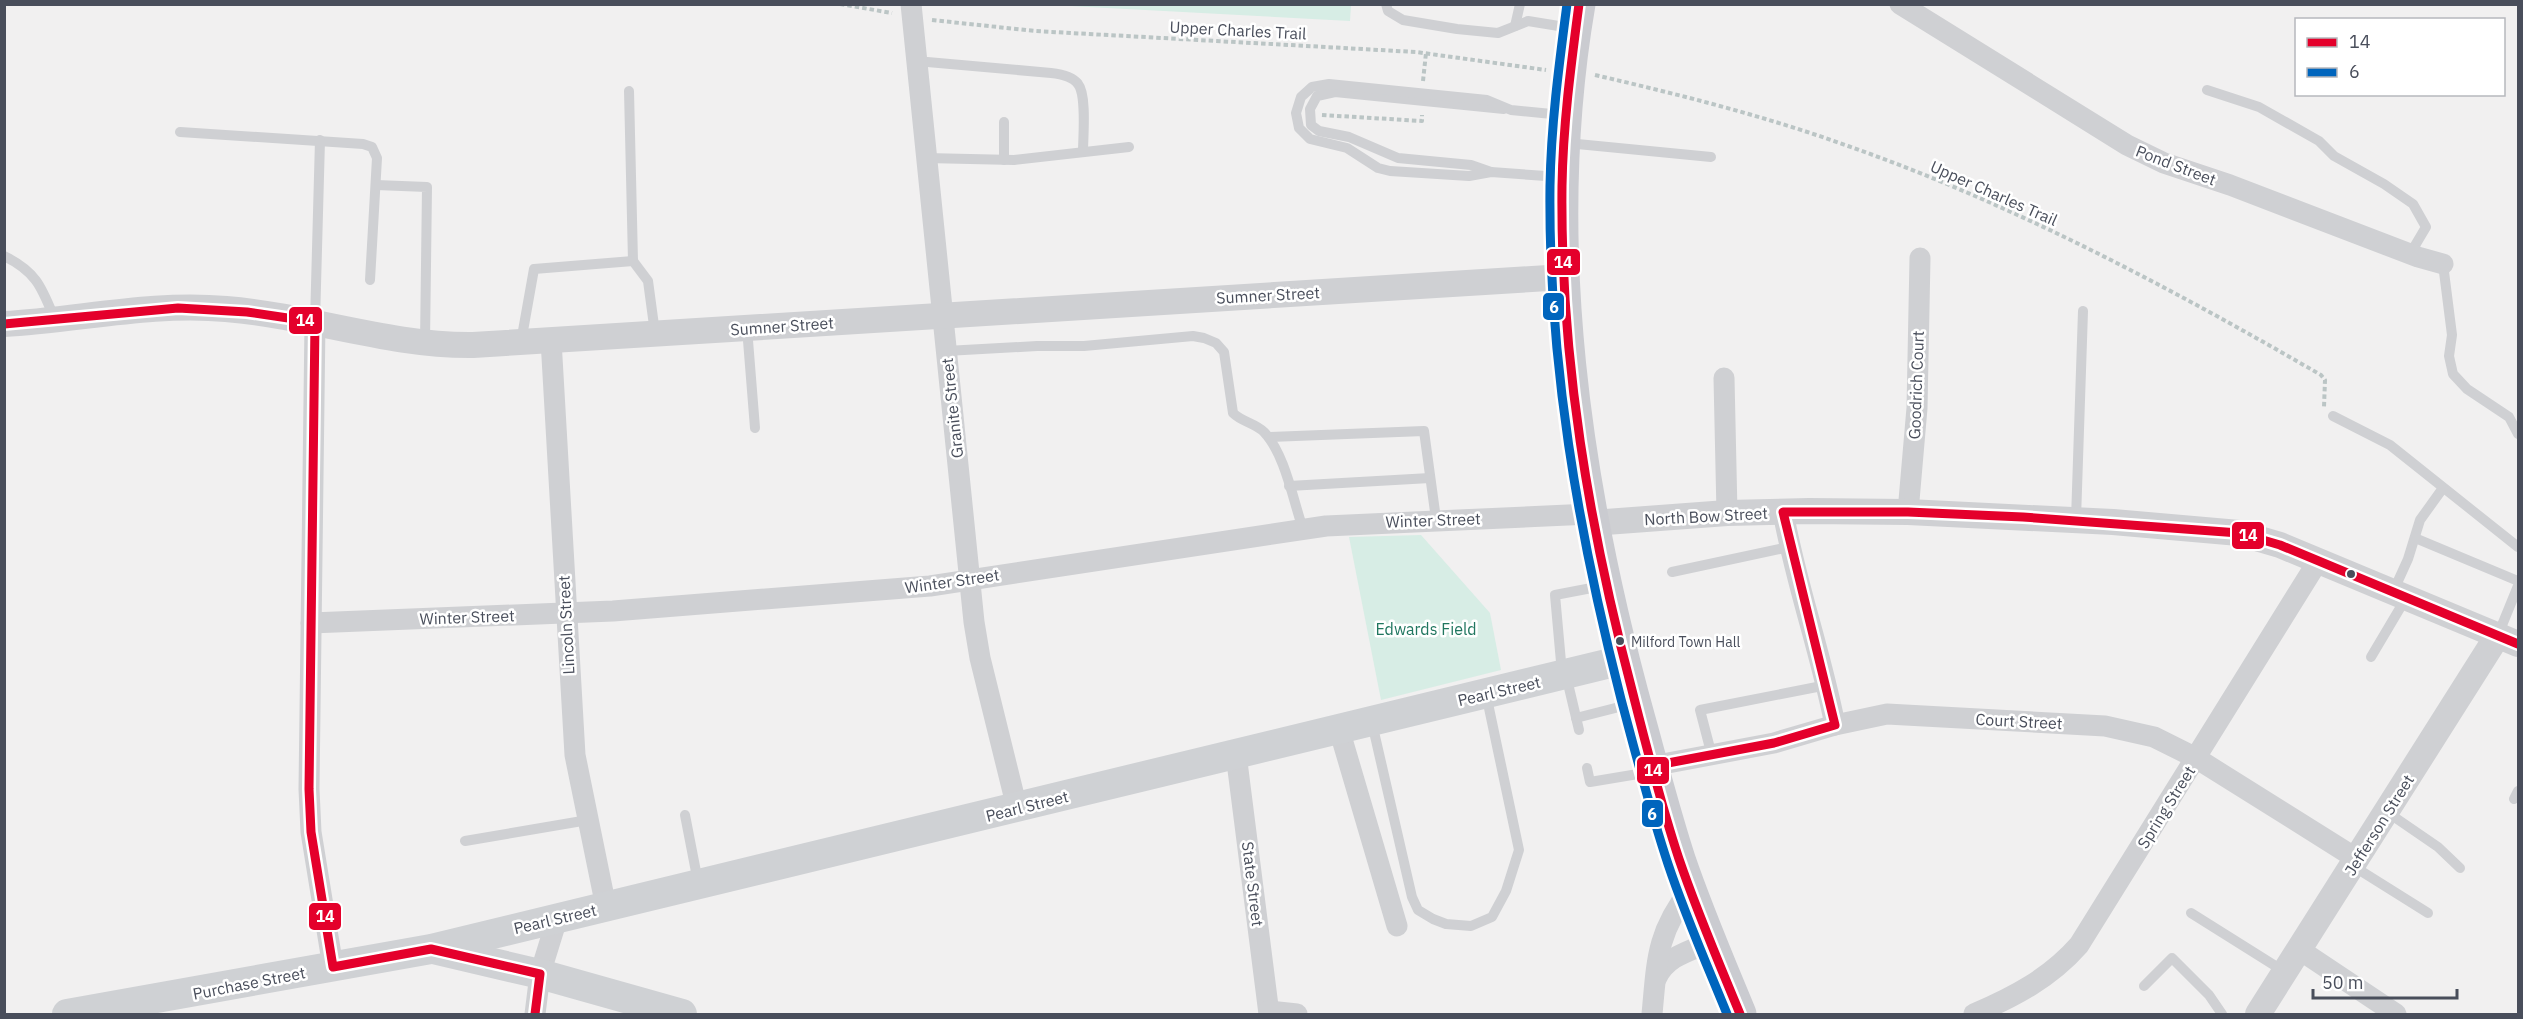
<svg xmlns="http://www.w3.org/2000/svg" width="2523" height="1019" viewBox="0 0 2523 1019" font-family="'IBM Plex Sans',sans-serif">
<rect width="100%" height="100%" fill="#f1f0f0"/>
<!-- green -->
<g fill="#d7ede5">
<polygon points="1051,5 1351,4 1351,5 1350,21"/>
<polygon points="1421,535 1490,613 1501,670 1381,700 1349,537"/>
</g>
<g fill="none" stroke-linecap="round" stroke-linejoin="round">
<!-- path -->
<g stroke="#bbc5c5" stroke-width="4" stroke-dasharray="4.5 3" stroke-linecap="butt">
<polyline points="840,4 892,13"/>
<polyline points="932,20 1035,31 1416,52 1546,70"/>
<path d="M1595,75C1681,95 1765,116 1848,146C2013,204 2169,287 2321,375L2325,380L2324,407"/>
<polyline points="1423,81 1426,53"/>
<polyline points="1322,115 1422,121 1422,115"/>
</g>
<!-- service -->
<g stroke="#cfd0d3" stroke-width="10">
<polyline points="1386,4 1388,11 1403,20 1457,29 1498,33 1528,21 1571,28"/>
<polyline points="1515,26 1520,4"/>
<path d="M916,61L1051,73C1060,74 1073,77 1078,84C1087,95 1083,137 1083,152"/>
<polyline points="2207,90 2259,107 2319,141 2334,156 2384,184 2413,204 2426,227 2410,254"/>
<polyline points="629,91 633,261"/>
<polyline points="180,132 363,144 372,147 377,158 370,280"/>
<polyline points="1567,143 1711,157"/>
<polyline points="926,158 1014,160 1129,147"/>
<polyline points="1004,160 1004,122"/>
<polyline points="1491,172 1471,165 1398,158 1349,137 1319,131 1311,125 1310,109 1317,96 1335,92 1504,109"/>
<polyline points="1560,177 1491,172 1469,176 1390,171 1378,168 1347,148 1310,139 1299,128 1296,113 1301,97 1312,87 1329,84 1487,100 1511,110 1562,115"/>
<polyline points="376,185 427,187 425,343"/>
<path d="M4,256C37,272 42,288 55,320"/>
<polyline points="2443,264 2452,335 2449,356 2453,374 2467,389 2509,417 2518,434"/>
<polyline points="315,322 320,140"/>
<polyline points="747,328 755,428"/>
<polyline points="521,342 534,269 633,261 648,281 655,333"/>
<path d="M946,351L1037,346H1084L1193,336L1204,338L1216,343L1224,352L1233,413C1242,422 1255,423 1264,432C1285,454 1293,500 1303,529"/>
<polyline points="2333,416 2390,445 2518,547"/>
<polyline points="1269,437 1424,431 1436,519"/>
<polyline points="1289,486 1430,478"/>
<polyline points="2076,519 2083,311"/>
<polyline points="2415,538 2518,581"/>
<polyline points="1672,572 1789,547"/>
<polyline points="2393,592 2408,559 2420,520 2443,488"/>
<polyline points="2498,635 2518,586"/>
<polyline points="2371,657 2406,598"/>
<polyline points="1562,673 1555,595 1602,586"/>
<polyline points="1566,675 1579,730"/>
<polyline points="1576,718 1631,704"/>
<polyline points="1372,723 1412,897 1418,910 1433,919 1446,924 1471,926 1492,917 1506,891 1519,850 1486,694"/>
<polyline points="1712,756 1700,710 1827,685"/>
<polyline points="1587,768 1590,782 1650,772"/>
<polyline points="2514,799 2518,791"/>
<polyline points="2387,812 2438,847 2460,868"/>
<polyline points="685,815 698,882"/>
<polyline points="465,841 588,820"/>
<polyline points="2353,866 2428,913"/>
<polyline points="2191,913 2285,972"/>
<polyline points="2144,986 2172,958 2209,995 2222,1014"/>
</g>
<!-- minor -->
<g stroke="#cfd0d3" stroke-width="21">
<polyline points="911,4 974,622 980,658 1017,808"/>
<polyline points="1900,4 2127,145 2164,163 2230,185 2418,257 2443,264"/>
<polyline points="315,322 309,789 311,832 333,967"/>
<polyline points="551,340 575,755 606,907"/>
<polyline points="1724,378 1727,513"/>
<path d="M1783,512C1796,584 1821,653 1835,725"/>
<polyline points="1908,512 1917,408 1920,258"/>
<polyline points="311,623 613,611 930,586 1326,526 1590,514"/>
<polyline points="1339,729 1397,926"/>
<polyline points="1236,754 1269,1014"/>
<polyline points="1652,766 1774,743 1835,725 1887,714 2105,726 2154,737 2196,758 2357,859"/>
<polyline points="2300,950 2396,1014"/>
<path d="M1656,979C1666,956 1690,951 1711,942"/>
<polyline points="1269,1011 1297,1014"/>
<polyline points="535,1014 540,974 557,919"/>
<path d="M1652,1014C1657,962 1656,933 1690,890"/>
<path d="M1974,1014C2014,997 2050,978 2079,945L2318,561"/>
</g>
<!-- tertiary -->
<g stroke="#cfd0d3" stroke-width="26">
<path d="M4,324C78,320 152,302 226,309C310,316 390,346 473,345L1564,277"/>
<polyline points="1592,523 1727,513 1809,511 1908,512 2113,522 2239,533 2280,545 2518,644"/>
<polyline points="2258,1014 2498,635"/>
</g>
<!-- secondary -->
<g stroke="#cfd1d4" stroke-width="30">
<polyline points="437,950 540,974 682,1014"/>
<polyline points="67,1014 431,949 1623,660"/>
</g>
<!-- primary -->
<path stroke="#cacbd0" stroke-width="33" d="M1579,4C1538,243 1575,488 1639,719C1652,766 1664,813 1679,859C1697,912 1719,963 1740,1014"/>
<!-- bus-1 casing -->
<g stroke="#fff" stroke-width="14">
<g id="bus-1">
<path d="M1579,4C1571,65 1563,125 1562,186C1560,358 1589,527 1633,694C1647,749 1661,805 1679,859C1697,912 1719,963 1740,1014"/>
<polyline points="4,324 178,308 247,312 315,322 309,789 311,832 333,967 431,949 540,974 535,1014"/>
<polyline points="1652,766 1774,743 1835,725 1783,512 1908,512 2023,517 2239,533 2280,545 2518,644"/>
</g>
</g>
<!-- bus-2 casing -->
<g stroke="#fff" stroke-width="14">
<path id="bus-2" d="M1567,4C1559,65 1551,125 1550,186C1548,360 1578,531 1621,699C1636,755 1650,810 1668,864C1685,915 1707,965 1727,1014"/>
</g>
<!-- bus-1 -->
<use href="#bus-1" stroke="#e4002b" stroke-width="9"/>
<!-- bus-2 -->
<use href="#bus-2" stroke="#0065bd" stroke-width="9"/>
</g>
<!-- markers -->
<g fill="#494e5b" stroke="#fff" stroke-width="2">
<circle cx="2351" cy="574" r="5"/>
<circle cx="1620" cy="641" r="5"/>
</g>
<g text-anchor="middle" stroke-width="5" stroke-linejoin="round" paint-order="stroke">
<!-- bus labels -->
<g font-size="14" fill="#494e5b" stroke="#fff" text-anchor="start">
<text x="1631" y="647">Milford Town Hall</text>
</g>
<!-- street labels -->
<g font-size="16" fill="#494e5b" stroke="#fff">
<text transform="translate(1238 30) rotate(3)" y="6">Upper Charles Trail</text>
<text transform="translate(2176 165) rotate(21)" y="6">Pond Street</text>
<text transform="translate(1994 193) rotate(24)" y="6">Upper Charles Trail</text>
<text transform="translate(1268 295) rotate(-3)" y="6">Sumner Street</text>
<text transform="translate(782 326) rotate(-4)" y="6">Sumner Street</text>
<text transform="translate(1916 385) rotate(-88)" y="6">Goodrich Court</text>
<text transform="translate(952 408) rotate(-96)" y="6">Granite Street</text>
<text transform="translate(1706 516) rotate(-3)" y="6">North Bow Street</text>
<text transform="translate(1433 520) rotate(-2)" y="6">Winter Street</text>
<text transform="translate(952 581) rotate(-8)" y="6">Winter Street</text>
<text transform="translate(467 617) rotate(-2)" y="6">Winter Street</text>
<text transform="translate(566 625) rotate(-93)" y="6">Lincoln Street</text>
<text transform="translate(1499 691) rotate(-13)" y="6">Pearl Street</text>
<text transform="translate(2019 721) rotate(3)" y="6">Court Street</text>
<text transform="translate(1027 806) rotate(-14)" y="6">Pearl Street</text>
<text transform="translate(2166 807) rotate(-58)" y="6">Spring Street</text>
<text transform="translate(2379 825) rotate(-58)" y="6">Jefferson Street</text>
<text transform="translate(1253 884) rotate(83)" y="6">State Street</text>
<text transform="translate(555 919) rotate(-13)" y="6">Pearl Street</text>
<text transform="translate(249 983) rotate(-11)" y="6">Purchase Street</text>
</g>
<!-- park labels -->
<g font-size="16" fill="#20765f" stroke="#fff">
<text x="1426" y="635">Edwards Field</text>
</g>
</g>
<g stroke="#fff" stroke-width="2">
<rect x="1546" y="248" width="35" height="28" rx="6" fill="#e4002b"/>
<rect x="1542" y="292" width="23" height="29" rx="6" fill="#0065bd"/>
<rect x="288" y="306" width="35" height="29" rx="6" fill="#e4002b"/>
<rect x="2231" y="521" width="34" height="29" rx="6" fill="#e4002b"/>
<rect x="1636" y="756" width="34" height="29" rx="6" fill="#e4002b"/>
<rect x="1641" y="799" width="23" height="29" rx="6" fill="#0065bd"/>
<rect x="308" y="902" width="34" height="29" rx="6" fill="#e4002b"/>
</g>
<g font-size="16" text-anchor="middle" font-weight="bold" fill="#fff">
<text x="1563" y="268">14</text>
<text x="1554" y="313">6</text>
<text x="305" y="326">14</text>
<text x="2248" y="541">14</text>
<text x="1653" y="776">14</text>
<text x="1652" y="820">6</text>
<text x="325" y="922">14</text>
</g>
<!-- border -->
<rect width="2523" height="1019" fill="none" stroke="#494e5b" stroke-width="12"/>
<!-- legend -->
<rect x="2295" y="18" width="210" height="78" fill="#ffffff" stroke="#b6b8bd" stroke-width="1.5"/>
<rect x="2307" y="38" width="30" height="9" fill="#e4002b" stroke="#b6b8bd" stroke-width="1.5"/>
<text x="2349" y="48" font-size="18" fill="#494e5b">14</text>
<rect x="2307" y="68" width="30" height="9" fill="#0065bd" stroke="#b6b8bd" stroke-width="1.5"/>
<text x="2349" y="78" font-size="18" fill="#494e5b">6</text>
<!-- scale -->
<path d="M2313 989v9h144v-9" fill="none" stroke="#494e5b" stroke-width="3"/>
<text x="2322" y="989" font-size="18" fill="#494e5b" stroke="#ffffff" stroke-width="4.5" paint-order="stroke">50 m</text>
</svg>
